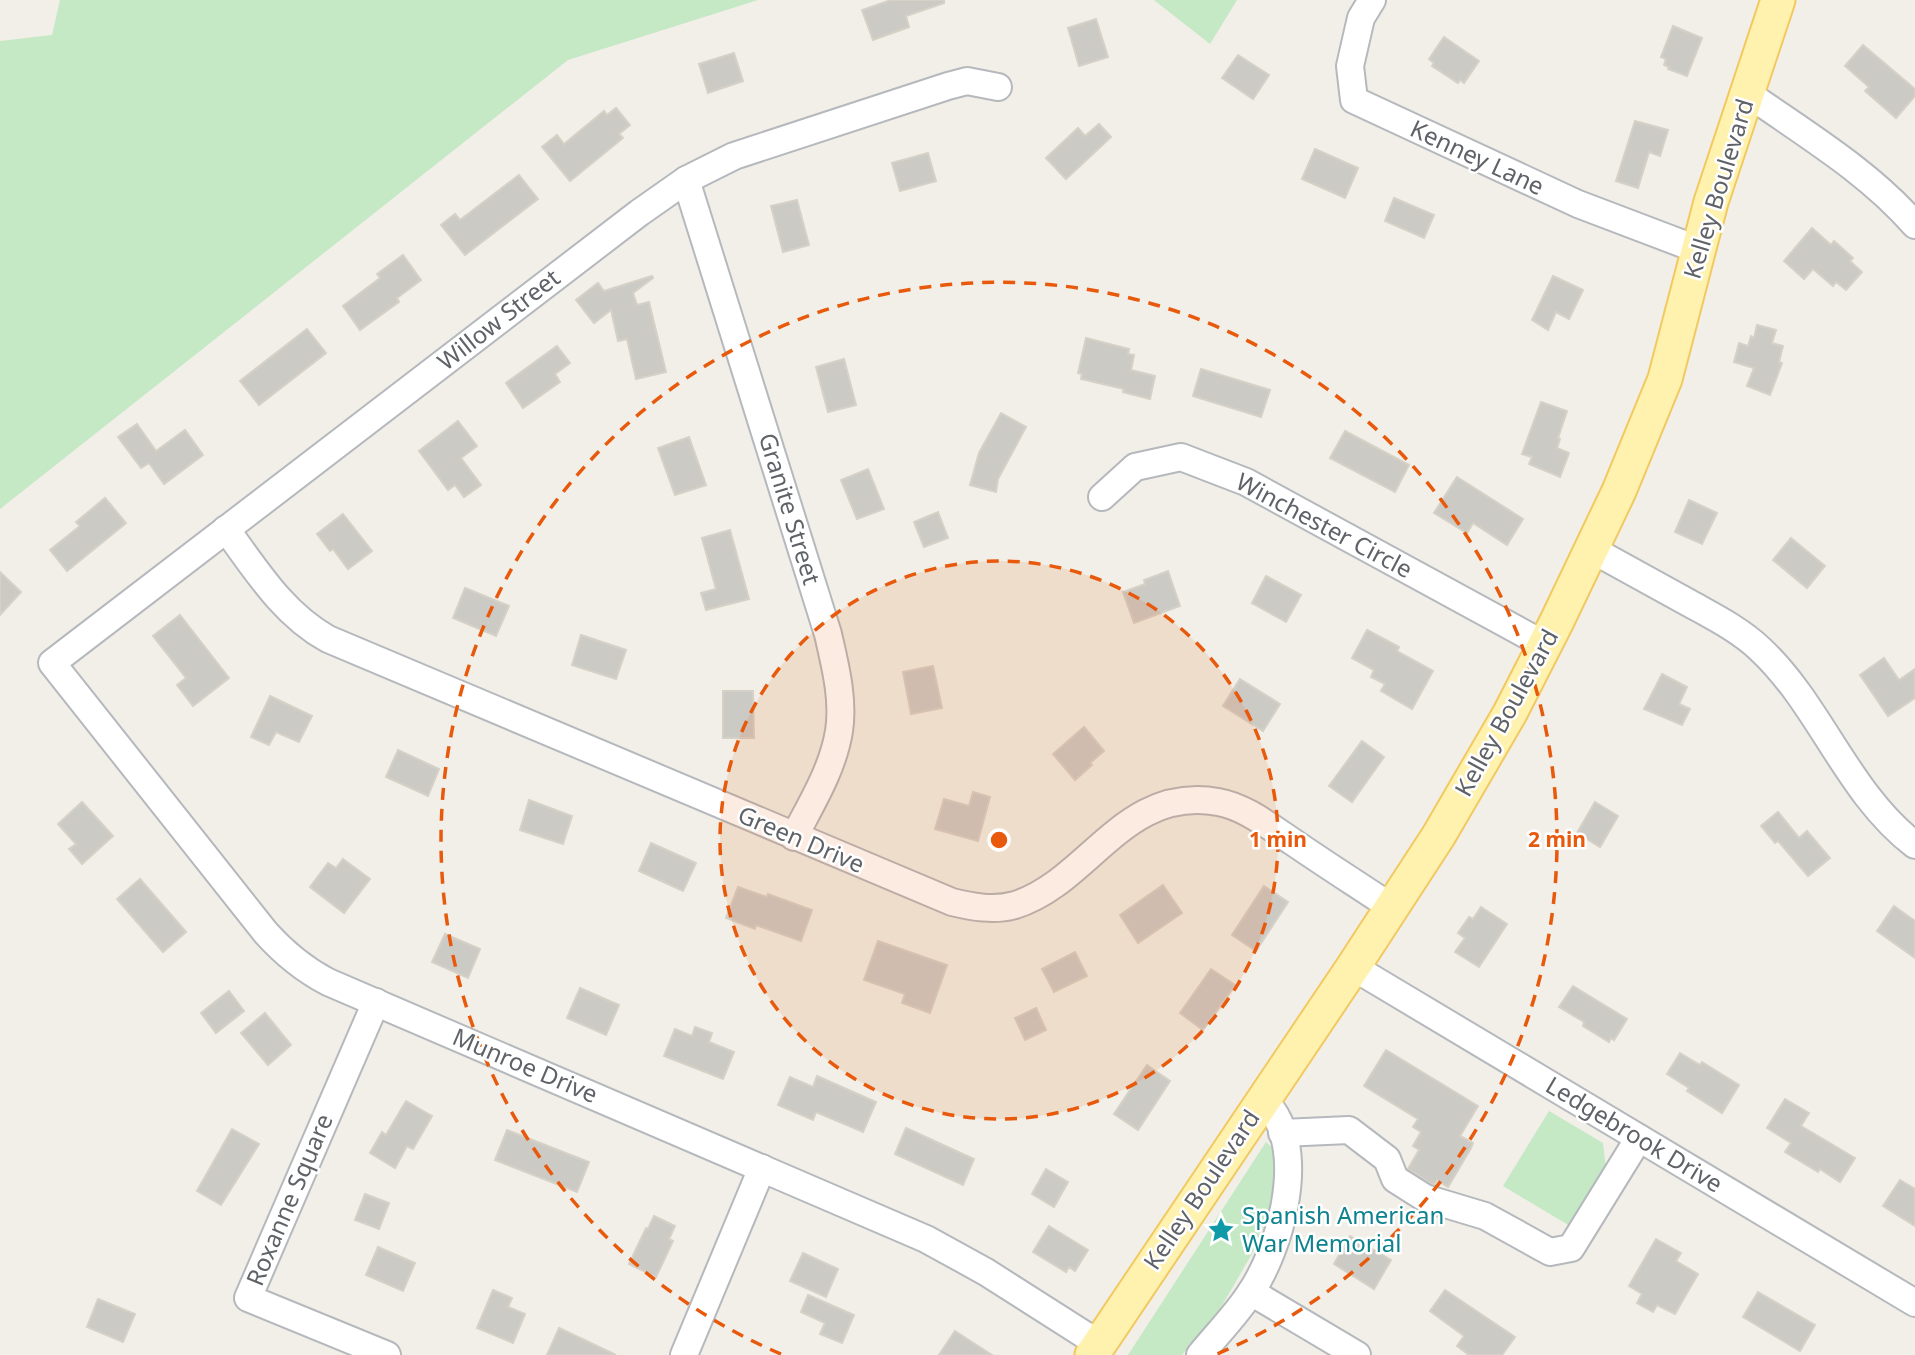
<svg xmlns="http://www.w3.org/2000/svg" width="1915" height="1355" viewBox="0 0 1915 1355" font-family="'Noto Sans',sans-serif">
<rect width="100%" height="100%" fill="#f1efe8"/>
<!-- green -->
<g fill="#c5e8c5">
<polygon points="60,0 758,0 568,60 0,509 0,41 52,35"/>
<polygon points="1154,0 1237,0 1210,44"/>
<polygon points="1549,1111 1603,1143 1606,1169 1570,1226 1503,1186"/>
<polygon points="1266,1142 1277,1153 1276,1195 1253,1252 1220,1309 1182,1355 1128,1355"/>
</g>
<!-- building -->
<g fill="#cccac5" stroke="#d6d1c6" stroke-width="2">
<polygon points="891,0 944,0 944,3 906,16 909,27 873,40 862,10"/>
<polygon points="1096,19 1108,57 1079,66 1068,28"/>
<polygon points="1673,26 1702,38 1687,76 1668,69 1669,67 1664,65 1666,59 1661,57"/>
<polygon points="1444,37 1479,61 1464,83 1460,80 1458,83 1432,66 1434,63 1429,59"/>
<polygon points="1863,45 1915,89 1915,96 1896,118 1865,91 1869,87 1845,66"/>
<polygon points="734,53 743,81 708,93 699,64"/>
<polygon points="1238,55 1269,75 1253,99 1222,78"/>
<polygon points="616,108 630,125 619,134 623,138 570,181 542,147 557,135 564,144 604,111 607,115"/>
<polygon points="1635,121 1668,130 1660,156 1649,152 1638,188 1616,181"/>
<polygon points="1099,124 1111,137 1066,179 1046,158 1078,128 1085,136"/>
<polygon points="1315,149 1358,168 1345,198 1302,179"/>
<polygon points="928,153 936,181 900,191 892,163"/>
<polygon points="519,175 538,199 465,255 441,225 455,214 460,220"/>
<polygon points="1394,198 1434,215 1424,238 1385,221"/>
<polygon points="797,200 809,245 783,252 771,206"/>
<polygon points="1812,228 1831,245 1834,241 1853,258 1850,261 1862,272 1846,290 1836,282 1833,286 1813,269 1804,279 1784,261"/>
<polygon points="403,255 421,280 397,298 399,302 360,330 343,306 380,278 377,274"/>
<polygon points="652,276 653,278 633,293 637,305 649,302 666,372 636,379 627,339 618,341 611,310 594,323 576,300 598,283 604,291"/>
<polygon points="1553,276 1583,290 1569,319 1556,312 1548,330 1532,320"/>
<polygon points="1757,325 1776,330 1772,343 1783,346 1779,362 1782,363 1770,395 1747,386 1754,368 1734,362 1739,343 1748,346 1751,336 1754,338"/>
<polygon points="307,329 326,353 259,405 240,381"/>
<polygon points="1086,338 1129,349 1128,354 1134,355 1131,370 1155,376 1150,399 1123,392 1124,389 1081,379 1082,374 1078,373"/>
<polygon points="557,346 570,363 555,374 560,382 523,408 506,383"/>
<polygon points="844,359 856,405 828,412 816,367"/>
<polygon points="1201,369 1270,390 1261,417 1193,396"/>
<polygon points="1541,402 1567,411 1558,438 1560,439 1557,448 1569,453 1560,477 1529,464 1532,457 1522,454"/>
<polygon points="1001,413 1026,427 998,479 996,492 970,485 979,453"/>
<polygon points="458,421 477,446 461,458 481,485 464,497 455,485 448,490 419,451"/>
<polygon points="137,424 156,451 185,430 203,455 164,484 149,463 141,468 118,437"/>
<polygon points="1345,431 1409,465 1395,492 1330,458"/>
<polygon points="689,437 706,485 675,495 658,448"/>
<polygon points="868,469 884,509 857,519 841,480"/>
<polygon points="1457,477 1523,519 1507,545 1473,523 1467,533 1434,513"/>
<polygon points="105,498 126,523 67,571 50,550 80,526 76,522"/>
<polygon points="1689,500 1717,513 1702,544 1675,532"/>
<polygon points="938,512 948,538 924,547 914,522"/>
<polygon points="343,514 372,551 348,569 333,549 330,551 317,534"/>
<polygon points="730,530 749,599 706,610 701,593 716,589 702,538"/>
<polygon points="1791,538 1825,566 1807,588 1773,560"/>
<polygon points="1168,571 1180,606 1134,623 1123,592 1145,584 1144,580"/>
<polygon points="0,572 21,592 0,615"/>
<polygon points="1266,576 1301,595 1286,622 1252,603"/>
<polygon points="465,588 509,606 496,636 453,618"/>
<polygon points="180,615 229,678 193,706 177,685 186,678 153,636"/>
<polygon points="1367,630 1399,647 1397,651 1433,671 1412,709 1381,691 1385,684 1371,677 1374,670 1352,658"/>
<polygon points="581,635 626,650 616,679 572,665"/>
<polygon points="1884,658 1899,680 1915,669 1915,698 1888,716 1860,675"/>
<polygon points="933,666 942,708 911,714 903,672"/>
<polygon points="1662,674 1687,687 1679,704 1690,709 1682,725 1644,709"/>
<polygon points="1240,679 1280,704 1263,731 1223,706"/>
<polygon points="723,691 753,691 754,738 723,738"/>
<polygon points="270,696 312,716 299,742 276,732 269,745 251,737"/>
<polygon points="1084,727 1104,751 1090,763 1092,765 1075,780 1053,754"/>
<polygon points="1362,741 1384,757 1352,802 1329,786"/>
<polygon points="398,750 439,769 428,796 386,777"/>
<polygon points="973,792 990,797 978,841 935,829 944,799 969,806"/>
<polygon points="529,800 572,816 563,844 520,830"/>
<polygon points="82,802 113,836 82,864 69,849 76,844 58,824"/>
<polygon points="1595,802 1618,816 1600,847 1577,833"/>
<polygon points="1778,812 1799,838 1807,831 1830,858 1808,876 1778,841 1775,843 1761,826"/>
<polygon points="651,843 696,863 683,891 639,871"/>
<polygon points="343,859 370,879 344,913 310,887 328,863 336,868"/>
<polygon points="140,879 186,932 163,952 117,899"/>
<polygon points="1163,885 1182,913 1138,943 1120,915"/>
<polygon points="1264,886 1288,902 1256,951 1232,935"/>
<polygon points="738,887 767,897 768,894 812,910 801,941 756,925 755,929 726,918"/>
<polygon points="1894,906 1915,921 1915,958 1877,931"/>
<polygon points="1481,907 1507,924 1479,967 1455,952 1465,938 1458,933 1469,917 1473,919"/>
<polygon points="445,934 480,949 468,978 432,962"/>
<polygon points="878,941 947,965 930,1013 902,1003 905,994 864,980"/>
<polygon points="1075,952 1087,976 1054,992 1042,969"/>
<polygon points="1211,969 1235,985 1203,1030 1180,1013"/>
<polygon points="1573,986 1627,1019 1614,1040 1611,1038 1609,1042 1583,1026 1584,1022 1559,1007"/>
<polygon points="580,988 619,1005 606,1035 567,1018"/>
<polygon points="229,991 244,1011 216,1033 201,1013"/>
<polygon points="1036,1008 1046,1030 1025,1040 1015,1018"/>
<polygon points="265,1013 291,1045 268,1065 241,1033"/>
<polygon points="695,1027 712,1033 709,1042 734,1052 723,1079 664,1056 675,1029 692,1036"/>
<polygon points="1386,1050 1478,1106 1460,1136 1473,1143 1471,1148 1448,1187 1437,1180 1435,1184 1432,1184 1408,1169 1419,1150 1413,1146 1421,1132 1413,1127 1418,1119 1364,1086"/>
<polygon points="1680,1053 1700,1065 1702,1062 1739,1085 1722,1113 1687,1091 1689,1088 1667,1074"/>
<polygon points="1147,1065 1170,1081 1138,1130 1114,1114"/>
<polygon points="817,1076 876,1102 863,1132 816,1112 813,1120 778,1105 790,1077 813,1087"/>
<polygon points="1785,1099 1809,1113 1801,1126 1855,1158 1840,1182 1820,1169 1818,1172 1785,1152 1791,1143 1767,1128"/>
<polygon points="406,1101 432,1116 413,1149 407,1146 395,1168 370,1153 382,1132 386,1135"/>
<polygon points="906,1128 974,1159 963,1185 895,1154"/>
<polygon points="232,1129 259,1144 221,1205 197,1191"/>
<polygon points="507,1130 589,1162 577,1192 495,1160"/>
<polygon points="1046,1169 1068,1182 1054,1207 1032,1194"/>
<polygon points="1900,1180 1915,1189 1915,1226 1883,1206"/>
<polygon points="365,1194 389,1203 379,1229 355,1220"/>
<polygon points="654,1216 675,1226 669,1239 673,1241 656,1277 629,1264 646,1228 648,1229"/>
<polygon points="1049,1226 1088,1250 1075,1271 1069,1267 1066,1272 1033,1252"/>
<polygon points="1350,1236 1391,1260 1374,1289 1334,1264"/>
<polygon points="1656,1239 1681,1253 1676,1261 1698,1274 1675,1314 1657,1305 1653,1312 1637,1303 1642,1294 1629,1286"/>
<polygon points="378,1247 415,1263 403,1291 366,1275"/>
<polygon points="803,1253 838,1269 826,1297 790,1281"/>
<polygon points="493,1290 512,1298 508,1307 525,1314 513,1343 477,1328"/>
<polygon points="1445,1290 1515,1337 1502,1355 1469,1355 1457,1346 1464,1336 1430,1311"/>
<polygon points="1758,1292 1815,1325 1800,1351 1743,1317"/>
<polygon points="808,1295 854,1315 842,1343 820,1334 825,1323 801,1312"/>
<polygon points="98,1299 135,1314 123,1342 87,1327"/>
<polygon points="559,1328 616,1355 547,1355"/>
<polygon points="955,1331 992,1355 939,1355"/>
</g>
<g fill="none" stroke-linecap="round" stroke-linejoin="round">
<!-- minor casing -->
<g stroke="#b5b8bc" stroke-width="30">
<g id="minor">
<polyline points="1372,0 1361,18 1350,66 1354,100 1578,204 1699,250"/>
<path d="M998,87L967,81L948,86L734,156L686,180L639,213L52,663L266,933C285,954 303,969 328,982L926,1239L986,1272L1099,1344"/>
<path d="M1747,93C1805,134 1868,171 1915,225"/>
<path d="M686,180L828,634C835,665 844,699 839,731C833,769 811,804 794,837"/>
<polyline points="1102,497 1135,467 1181,457 1246,482 1545,645"/>
<path d="M226,529C256,570 283,614 328,639L952,902C973,907 994,911 1015,905C1089,882 1124,785 1218,802C1246,807 1270,827 1293,842C1325,864 1358,885 1391,907"/>
<path d="M1591,549C1624,567 1656,585 1689,603C1714,617 1740,630 1760,649C1821,706 1847,793 1915,845"/>
<polyline points="1353,967 1915,1303"/>
<polyline points="376,1002 248,1298 387,1355"/>
<polyline points="1282,1133 1349,1130 1387,1159 1395,1179 1425,1198 1485,1216 1550,1252 1571,1248 1639,1138"/>
<polyline points="1251,1292 1357,1355"/>
<polyline points="684,1355 762,1168"/>
<path d="M1200,1355C1217,1334 1237,1314 1251,1292C1280,1248 1303,1165 1276,1116C1273,1110 1267,1104 1262,1099"/>
</g>
</g>
<!-- major casing -->
<g stroke="#f2c960" stroke-width="37">
<polyline id="major" points="1092,1355 1353,967 1439,835 1510,713 1557,621 1619,491 1665,379 1711,202 1778,0"/>
</g>
<!-- minor -->
<use href="#minor" stroke="#fff" stroke-width="26"/>
<!-- major -->
<use href="#major" stroke="#fff2af" stroke-width="33"/>
</g>
<!-- distance rings -->
<circle cx="999" cy="840" r="279" fill="#e8590c" fill-opacity=".12"/>
<g fill="none" stroke="#e8590c" stroke-width="3.5" stroke-dasharray="12 9">
<circle cx="999" cy="840" r="279"/>
<path d="M781 1354A558 558 0 1 1 1217 1354"/>
</g>
<!-- icons -->
<defs>
<g id="sight-bare" transform="scale(2.1)"><path d="M0-6L1.8-2.2L6-1.7L2.9 1.2L3.7 5.4L0 3.3L-3.7 5.4L-2.9 1.2L-6-1.7L-1.8-2.2Z" fill="#0f9aa8" stroke="#fff" stroke-width="2.5" paint-order="stroke"/></g>
</defs>
<g fill-rule="evenodd">
<use href="#sight-bare" x="1221" y="1230"/>
</g>
<g text-anchor="middle" stroke-width="5" stroke-linejoin="round" paint-order="stroke">
<!-- street labels -->
<g font-size="24" fill="#5f6368" stroke="#fff">
<text transform="translate(1477 158) rotate(25)" y="8">Kenney Lane</text>
<text transform="translate(1719 189) rotate(-73)" y="8">Kelley Boulevard</text>
<text transform="translate(499 320) rotate(-38)" y="8">Willow Street</text>
<text transform="translate(789 509) rotate(73)" y="8">Granite Street</text>
<text transform="translate(1324 526) rotate(28)" y="8">Winchester Circle</text>
<text transform="translate(1507 713) rotate(-61)" y="8">Kelley Boulevard</text>
<text transform="translate(801 840) rotate(23)" y="8">Green Drive</text>
<text transform="translate(525 1066) rotate(23)" y="8">Munroe Drive</text>
<text transform="translate(1634 1135) rotate(31)" y="8">Ledgebrook Drive</text>
<text transform="translate(1202 1190) rotate(-56)" y="8">Kelley Boulevard</text>
<text transform="translate(290 1200) rotate(-67)" y="8">Roxanne Square</text>
</g>
<!-- culture labels -->
<g font-size="24" fill="#0d838f" stroke="#fff" text-anchor="start">
<text x="1242" y="1224">Spanish American<tspan x="1242" dy="28">War Memorial</tspan></text>
</g>
</g>
<circle cx="999" cy="840" r="10" fill="#e8590c" stroke="#fff" stroke-width="3.5"/>
<g font-size="21" text-anchor="middle" font-weight="bold" fill="#e8590c" stroke="#fff" stroke-width="5" stroke-linejoin="round" paint-order="stroke">
<text x="1278" y="847">1 min</text>
<text x="1557" y="847">2 min</text>
</g>
</svg>
